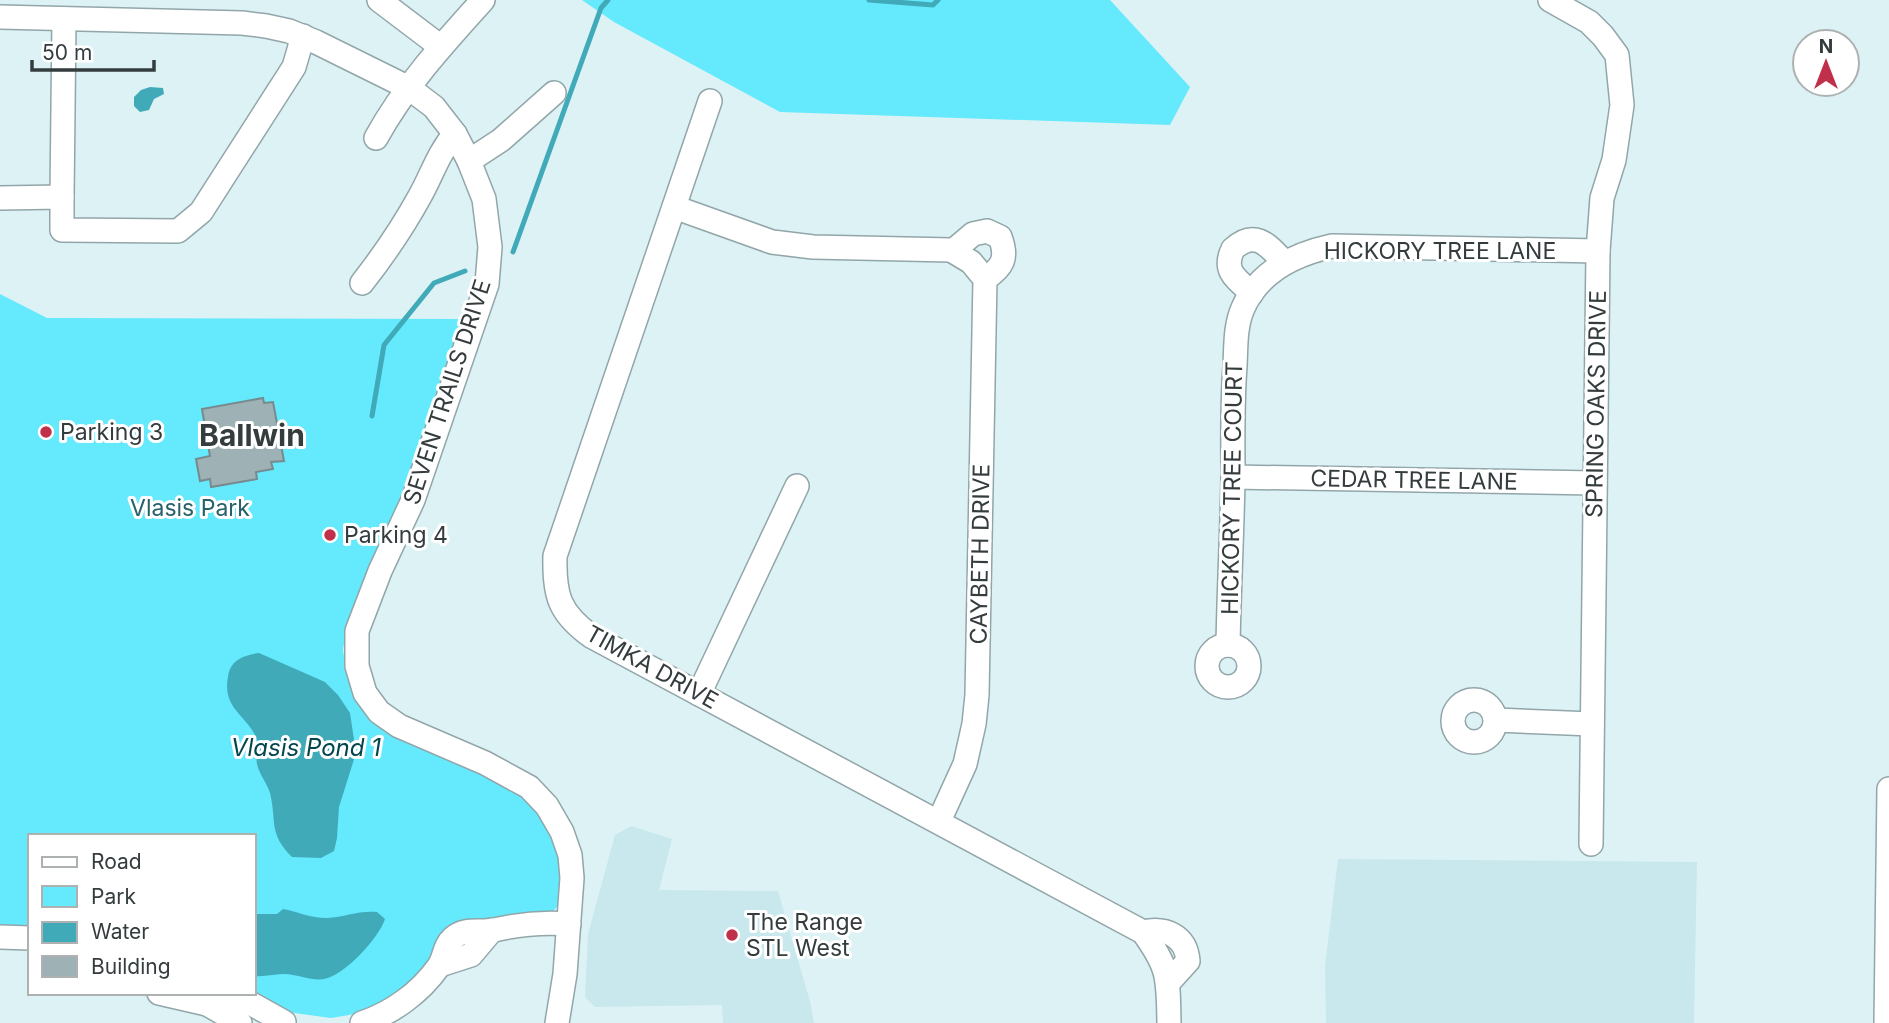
<svg xmlns="http://www.w3.org/2000/svg" width="1889" height="1023" viewBox="0 0 1889 1023" font-family="Inter,sans-serif">
<rect width="100%" height="100%" fill="#ddf2f5"/>
<!-- built -->
<g fill="#c9e8ed">
<polygon points="631,826 672,839 659,890 778,891 811,1005 814,1023 723,1023 722,1005 595,1007 585,997 588,934 615,835"/>
<polygon points="1338,859 1697,862 1694,1023 1326,1023 1325,966"/>
</g>
<!-- green -->
<g fill="#64e9fd">
<polygon points="582,0 1110,0 1190,87 1170,125 780,112 614,22"/>
<path d="M0,294L47,318L464,319L380,554L347,626L343,650L347,676L357,697L517,791C557,830 563,849 560,904L552,912L513,914L477,923L435,952L409,984L388,1000L367,1011L349,1015L331,1018L287,1012L254,993V836H30V927L0,926Z"/>
</g>
<!-- water -->
<g fill="#41aab9">
<polygon points="150,87 163,88 164,94 154,99 149,110 140,112 134,106 134,97 141,90"/>
<path d="M259,653L325,682L338,695L350,713L356,753L339,807L337,838L334,851L321,858L292,857C268,833 277,822 270,793C267,783 259,774 257,764C255,756 260,745 256,737C246,715 222,708 228,677C230,660 244,655 259,653Z"/>
<path d="M283,909C300,912 309,918 327,918C345,917 360,910 377,912L385,919C379,938 344,976 324,979C312,981 299,975 286,974C275,974 265,977 254,976V914H277Z"/>
</g>
<g fill="none" stroke-linecap="round" stroke-linejoin="round">
<!-- stream -->
<g stroke="#41aab9" stroke-width="5">
<polyline points="869,0 933,5 938,0"/>
<polyline points="513,252 601,8 608,0"/>
<polyline points="372,416 384,345 434,283 465,271"/>
</g>
</g>
<!-- building -->
<polygon fill="#9eb2b6" stroke="#778a8e" stroke-width="2" points="263,398 264,403 273,402 284,461 271,462 273,469 256,472 257,479 211,487 210,479 200,481 196,459 210,456 202,409"/>
<g fill="none" stroke-linecap="round" stroke-linejoin="round">
<!-- minor casing -->
<g stroke="#92a6a9" stroke-width="26">
<g id="minor">
<polyline points="379,0 441,47"/>
<polyline points="1550,0 1589,22 1603,36 1617,55 1622,105 1614,160 1602,198 1598,251 1591,844"/>
<polyline points="0,17 242,23 266,26 289,31 316,42 409,88 434,107 455,134 469,161 484,199 490,247 487,284 413,500 380,571 357,631 357,666 365,693 379,712 399,726 485,763 529,787 547,806 562,832 570,855 572,878 565,974 557,1023"/>
<path d="M710,101L555,556C554,595 559,613 591,636L1143,932C1170,969 1168,979 1169,1023"/>
<path d="M376,138C404,87 444,43 483,0"/>
<polyline points="469,161 501,140 554,93"/>
<polyline points="62,197 64,19"/>
<polyline points="0,198 62,197 62,230 178,231 201,212 294,67 303,36"/>
<polyline points="674,207 772,242 813,247 951,250 971,262 985,279 977,695 974,724 965,764 939,821"/>
<path d="M953,251L973,234L987,231L1000,237C1008,258 1003,267 985,279"/>
<path d="M362,283C384,255 403,227 420,196C432,175 438,153 455,134"/>
<path d="M1252,293C1237,280 1222,271 1233,249C1255,229 1268,245 1284,262"/>
<polyline points="1233,477 1595,483"/>
<path d="M1228,645C1229,589 1232,534 1233,479C1233,441 1232,404 1235,366C1236,346 1235,326 1243,308C1259,271 1296,254 1332,246L1598,251"/>
<circle cx="1228" cy="666" r="21"/>
<polyline points="699,694 797,486"/>
<circle cx="1474" cy="721" r="21"/>
<polyline points="1496,720 1592,724"/>
<path d="M1143,932C1166,927 1186,936 1188,961L1168,983"/>
<polyline points="0,937 30,938"/>
<polyline points="440,965 471,955 492,930"/>
<polyline points="159,993 207,1004 250,1003 284,1022"/>
<polyline points="207,1004 240,1023"/>
<path d="M362,1023C392,1013 420,993 439,966C445,957 444,946 453,938C466,927 480,933 494,930C520,924 542,922 569,924"/>
<polyline points="1886,1023 1889,789"/>
</g>
</g>
<!-- minor -->
<use href="#minor" stroke="#fff" stroke-width="23"/>
</g>
<!-- markers -->
<g fill="#c1304b" stroke="#fff" stroke-width="2.5">
<circle cx="46" cy="432" r="7"/>
<circle cx="330" cy="535" r="7"/>
<circle cx="732" cy="935" r="7"/>
</g>
<g text-anchor="middle" stroke-width="6" stroke-linejoin="round" paint-order="stroke">
<!-- street labels -->
<g font-size="23" fill="#343c3e" stroke="#fff">
<text x="1440" y="259">HICKORY TREE LANE</text>
<text transform="translate(447 392) rotate(-72)" y="8">SEVEN TRAILS DRIVE</text>
<text transform="translate(1596 404) rotate(-89)" y="8">SPRING OAKS DRIVE</text>
<text transform="translate(1414 480) rotate(1)" y="8">CEDAR TREE LANE</text>
<text transform="translate(1232 488) rotate(-89)" y="8">HICKORY TREE COURT</text>
<text transform="translate(980 554) rotate(-89)" y="8">CAYBETH DRIVE</text>
<text transform="translate(652 667) rotate(29)" y="8">TIMKA DRIVE</text>
</g>
<!-- poi labels -->
<g font-size="23" fill="#343c3e" stroke="#fff" text-anchor="start">
<text x="60" y="440">Parking 3</text>
<text x="344" y="543">Parking 4</text>
<text x="746" y="930">The Range<tspan x="746" dy="26">STL West</tspan></text>
</g>
<!-- park labels -->
<g font-size="23" fill="#28616a" stroke="#fff">
<text x="190" y="516">Vlasis Park</text>
</g>
<!-- water labels -->
<g font-size="24" font-style="italic" fill="#04464e" stroke="#fff">
<text x="306" y="756">Vlasis Pond 1</text>
</g>
<!-- district labels -->
<g font-size="30" font-weight="bold" fill="#343c3e" stroke="#fff">
<text x="252" y="446">Ballwin</text>
</g>
</g>
<!-- legend -->
<rect x="28" y="834" width="228" height="161" fill="#ffffff" stroke="#aeb1b2" stroke-width="2"/>
<rect x="42" y="857" width="35" height="10" fill="#ffffff" stroke="#aeb1b2" stroke-width="2"/>
<text x="91" y="869" font-size="21" fill="#343c3e">Road</text>
<rect x="42" y="886" width="35" height="21" fill="#64e9fd" stroke="#aeb1b2" stroke-width="2"/>
<text x="91" y="904" font-size="21" fill="#343c3e">Park</text>
<rect x="42" y="922" width="35" height="21" fill="#41aab9" stroke="#aeb1b2" stroke-width="2"/>
<text x="91" y="939" font-size="21" fill="#343c3e">Water</text>
<rect x="42" y="956" width="35" height="21" fill="#9eb2b6" stroke="#aeb1b2" stroke-width="2"/>
<text x="91" y="974" font-size="21" fill="#343c3e">Building</text>
<!-- north arrow -->
<g transform="translate(1826 63)"><circle r="33" fill="#ffffff" stroke="#aeb1b2" stroke-width="2"/>
<path d="M0-5L12 26L0 18L-12 26Z" fill="#c1304b"/>
<text y="-10" font-size="19" font-weight="bold" text-anchor="middle" fill="#343c3e">N</text>
</g>
<!-- scale -->
<path d="M32 60v10h122v-10" fill="none" stroke="#343c3e" stroke-width="3.5"/>
<text x="42" y="60" font-size="21" fill="#343c3e" stroke="#ffffff" stroke-width="5" paint-order="stroke">50 m</text>
</svg>
